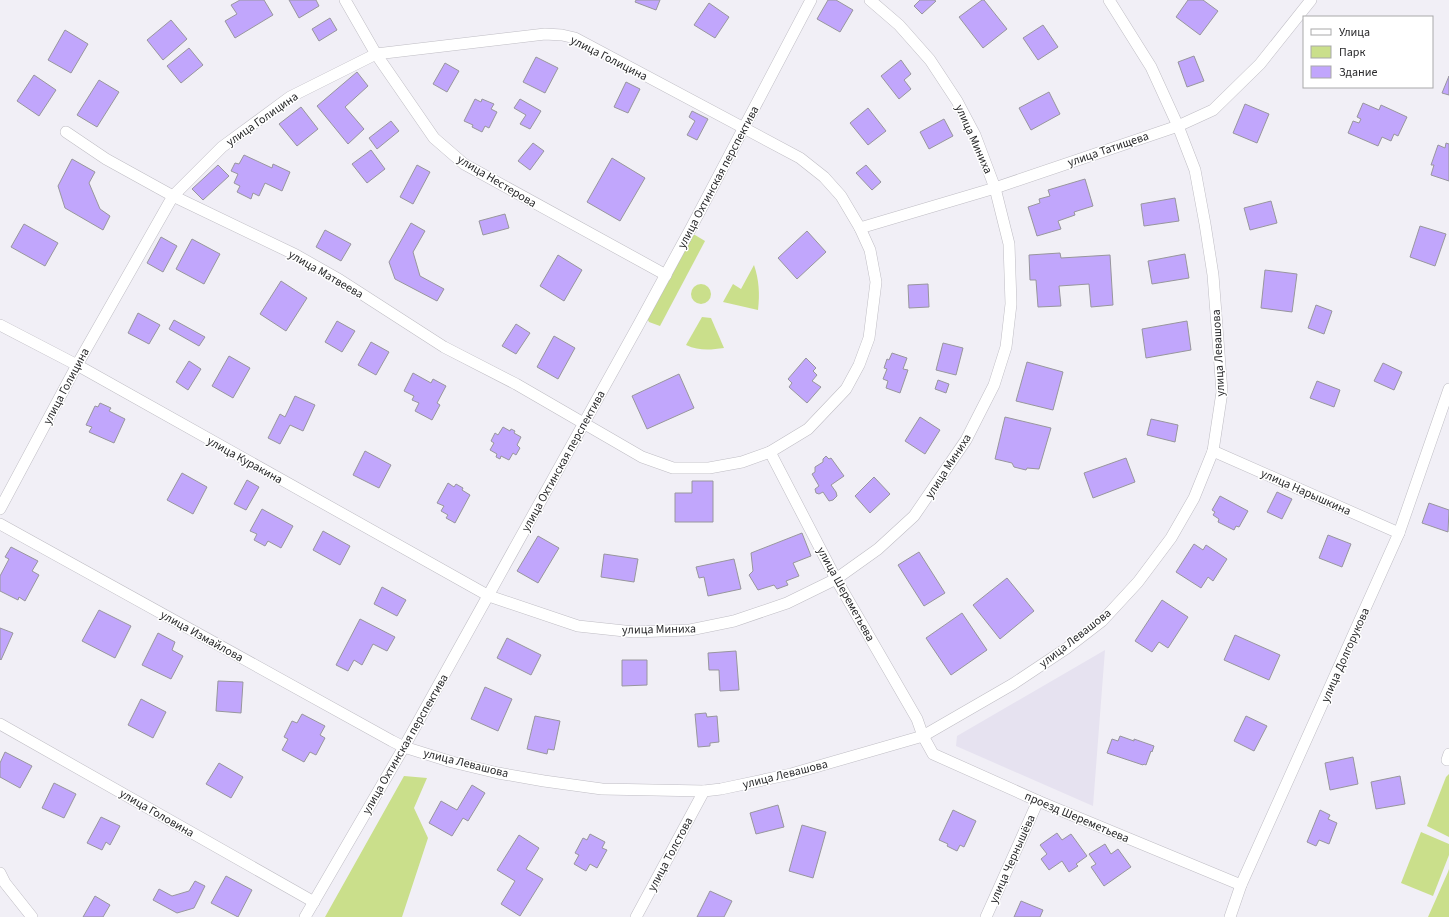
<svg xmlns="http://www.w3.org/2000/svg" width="1449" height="917" viewBox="0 0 1449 917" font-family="'Source Sans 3',sans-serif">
<rect width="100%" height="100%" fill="#f1eff6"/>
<!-- built -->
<polygon fill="#e6e2f0" points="1105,650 1093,806 956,746 957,736"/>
<!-- green -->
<g fill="#cadf8b">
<polygon points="690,235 695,235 705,241 660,326 649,322 646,316"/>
<path d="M754,265C759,280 760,294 758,310L723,302L733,284L741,289Z"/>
<circle cx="701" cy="294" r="10"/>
<path d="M702,317L711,318L724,348C710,350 699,351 686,345Z"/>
<polygon points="1449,774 1449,837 1427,826 1446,777"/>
<polygon points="404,776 427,778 414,808 428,838 402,917 325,917"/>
<polygon points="1421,832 1449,844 1449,855 1433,896 1401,883"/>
<polygon points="1449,869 1449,917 1428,917 1448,872"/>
</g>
<!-- building -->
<g fill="#c1a6fc" stroke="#98969d">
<polygon points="240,0 264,0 273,15 235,38 225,21 237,14 231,5"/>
<polygon points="289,0 316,0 319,6 299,18"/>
<polygon points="636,0 660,0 656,10 635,2"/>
<polygon points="828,0 836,0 853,10 840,32 817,19"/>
<polygon points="920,0 934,0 936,1 922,14 914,6"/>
<polygon points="982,0 984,0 1007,29 983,48 959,17"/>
<polygon points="1188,0 1203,0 1218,11 1200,35 1176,17"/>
<polygon points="709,3 729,17 715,38 694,25"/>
<polygon points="330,18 337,30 319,41 312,29"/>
<polygon points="171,20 187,39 163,60 147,40"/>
<polygon points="1043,25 1058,47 1038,60 1023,38"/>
<polygon points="65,30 88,44 71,73 48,60"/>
<polygon points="189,48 203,65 181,83 167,66"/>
<polygon points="1194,56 1204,81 1187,87 1178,62"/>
<polygon points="536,57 558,68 545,93 523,82"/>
<polygon points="901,60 911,74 904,80 911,89 899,99 881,76"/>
<polygon points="445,63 459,71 447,92 433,84"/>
<polygon points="357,72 368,86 345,107 364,129 348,144 317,106"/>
<polygon points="34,75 56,90 39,116 17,101"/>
<polygon points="1449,76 1449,95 1442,93"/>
<polygon points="99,80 119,92 97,127 77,115"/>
<polygon points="626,82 640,89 628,113 614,107"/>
<polygon points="1049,92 1060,114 1031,130 1019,108"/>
<polygon points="475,99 481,102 482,99 494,104 491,109 497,112 489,128 485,126 482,132 472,127 473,125 464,121"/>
<polygon points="520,99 541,111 530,129 520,124 526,115 514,108"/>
<polygon points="1363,103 1379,110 1381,105 1407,117 1398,136 1394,134 1391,141 1382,137 1378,146 1348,133 1353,121 1359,123 1361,119 1357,117"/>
<polygon points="1245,104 1269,114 1257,143 1233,133"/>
<polygon points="301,107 318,129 297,146 279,124"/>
<polygon points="868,108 886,131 868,145 850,123"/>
<polygon points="692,111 708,119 697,140 687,135 695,121 689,117"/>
<polygon points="944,119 953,136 929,149 920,132"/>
<polygon points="391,121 399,131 377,149 369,138"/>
<polygon points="533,143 544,151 530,170 518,161"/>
<polygon points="1446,143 1449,144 1449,181 1431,175 1434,165 1431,165 1438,145 1445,148"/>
<polygon points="371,150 385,169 367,183 352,164"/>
<polygon points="244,155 272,168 273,164 290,172 282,191 265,183 259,196 253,193 251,199 237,192 240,186 234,183 238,174 231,171 235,163 239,164"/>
<polygon points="612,158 645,178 620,221 587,202"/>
<polygon points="72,159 95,172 89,183 100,209 110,216 103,230 65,208 58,186"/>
<polygon points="218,165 229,176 203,200 192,189"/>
<polygon points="417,165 430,172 413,204 400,197"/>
<polygon points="866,165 881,182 872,190 856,173"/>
<polygon points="1085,179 1093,206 1074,212 1075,215 1058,221 1061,229 1037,236 1028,207 1040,203 1039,199 1050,196 1048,190"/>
<polygon points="1175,198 1179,221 1144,226 1141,204"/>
<polygon points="1271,201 1277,223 1250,230 1244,208"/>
<polygon points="505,214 509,228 483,235 479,221"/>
<polygon points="411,223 425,231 413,252 420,276 444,289 437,301 395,279 389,262"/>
<polygon points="24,224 58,243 45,266 11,247"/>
<polygon points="1420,226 1446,234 1435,266 1410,257"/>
<polygon points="325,230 351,244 341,261 316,247"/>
<polygon points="807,231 826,252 797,279 778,258"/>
<polygon points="161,237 177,246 163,272 147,263"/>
<polygon points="192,239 220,254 204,284 176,269"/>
<polygon points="1060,253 1061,258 1110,255 1113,305 1091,307 1089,284 1059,286 1061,306 1038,307 1036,280 1030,280 1029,255"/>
<polygon points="1185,254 1189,278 1152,284 1148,261"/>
<polygon points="558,255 582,270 564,301 540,286"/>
<polygon points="1265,270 1297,274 1292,312 1261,308"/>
<polygon points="281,281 307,298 286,331 260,314"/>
<polygon points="928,284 929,307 909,308 908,285"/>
<polygon points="1316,305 1332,311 1324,334 1308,328"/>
<polygon points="138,313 160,325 149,344 128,333"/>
<polygon points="174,320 205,337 199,346 169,329"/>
<polygon points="337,321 355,331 342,352 325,342"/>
<polygon points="1187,321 1191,350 1146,358 1142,329"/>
<polygon points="516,324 530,333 516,354 502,346"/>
<polygon points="554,336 575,348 558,379 537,367"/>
<polygon points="371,342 389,352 376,375 358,365"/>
<polygon points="943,343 963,348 956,375 936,370"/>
<polygon points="892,353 907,358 903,369 908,370 900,393 886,388 888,381 883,379 887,369 884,368 887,359 889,360"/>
<polygon points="229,356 250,368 233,398 212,386"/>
<polygon points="806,358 816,368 813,371 817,375 812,381 821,387 807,403 789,387 792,383 788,379"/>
<polygon points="189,361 201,369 188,390 176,382"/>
<polygon points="1027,362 1063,372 1053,410 1016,401"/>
<polygon points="1383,363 1402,372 1394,390 1374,381"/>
<polygon points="413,373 431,383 433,379 446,386 437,403 440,405 432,420 415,411 419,403 412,400 414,396 404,391"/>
<polygon points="679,374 694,408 647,429 632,396"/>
<polygon points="938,380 949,384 946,393 935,389"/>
<polygon points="1317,381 1340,390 1334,407 1310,398"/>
<polygon points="295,396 315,405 303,431 290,425 280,444 268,438 280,414 285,417"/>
<polygon points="100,403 111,408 109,411 125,419 114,443 89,432 92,427 86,425 95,406 98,407"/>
<polygon points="920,417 940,430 925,454 905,441"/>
<polygon points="1005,417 1051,428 1039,469 1027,468 1026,470 1014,467 1012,463 995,459"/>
<polygon points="1151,419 1178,425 1175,442 1147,435"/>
<polygon points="503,427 510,431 511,429 515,431 514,433 521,437 517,445 520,448 516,455 513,453 509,460 501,456 500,459 496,457 497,454 490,450 494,443 491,441 495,433 498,435"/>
<polygon points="365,451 391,465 379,488 353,475"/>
<polygon points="826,456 829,459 831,458 844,476 831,485 836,492 837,496 833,500 829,501 823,492 819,494 816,493 815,489 819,486 812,474 815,472 815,467 823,462 823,459"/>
<polygon points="1126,458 1135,482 1093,498 1084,473"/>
<polygon points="182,473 207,487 193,514 167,500"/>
<polygon points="874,477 890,494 870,513 855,496"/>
<polygon points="247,480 259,487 246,510 234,504"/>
<polygon points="692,481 713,481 713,522 675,522 675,493 692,493"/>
<polygon points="448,483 454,487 456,484 463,488 462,490 470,495 455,523 446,518 448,515 441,511 444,506 437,503"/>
<polygon points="1277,492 1292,499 1282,519 1267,512"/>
<polygon points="1220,496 1248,511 1239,527 1236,526 1234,530 1218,522 1219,519 1213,515 1215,512 1212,510"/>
<polygon points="1429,503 1449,510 1448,532 1422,523"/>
<polygon points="262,509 293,526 281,548 268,541 265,546 254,540 257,534 250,531"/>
<polygon points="323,531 350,546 340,565 313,550"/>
<polygon points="802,533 811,556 793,563 799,576 786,581 788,585 777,589 774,585 758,590 749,575 753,571 751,553"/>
<polygon points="1328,535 1351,544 1342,567 1319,558"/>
<polygon points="538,536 559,548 538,583 517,571"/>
<polygon points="1194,544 1203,550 1206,545 1227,559 1213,581 1208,577 1201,588 1176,572"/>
<polygon points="11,547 38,561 32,571 39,575 25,601 19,597 18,600 0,591 0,576 9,559 5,557"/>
<polygon points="919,552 945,593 924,606 898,565"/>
<polygon points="604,554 638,559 634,582 601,577"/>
<polygon points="734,559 741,589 708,596 704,577 699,578 696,567"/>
<polygon points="1007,578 1034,611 1000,639 973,605"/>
<polygon points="382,587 406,600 397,616 374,604"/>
<polygon points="1162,600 1188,617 1168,648 1159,642 1152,652 1135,641"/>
<polygon points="99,610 131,626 115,658 82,641"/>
<polygon points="962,613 987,650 951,675 926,638"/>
<polygon points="360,619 395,637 387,651 373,644 362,665 354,660 348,671 336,665"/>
<polygon points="0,628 13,633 1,660 0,659"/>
<polygon points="158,633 175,642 172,650 183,656 171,679 142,665"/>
<polygon points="1235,635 1280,655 1269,680 1224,660"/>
<polygon points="507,638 541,655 531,675 497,658"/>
<polygon points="736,651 739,690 720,691 719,670 709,670 708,653"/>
<polygon points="622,660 647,660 647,685 622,686"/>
<polygon points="218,681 243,682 241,713 216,711"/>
<polygon points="485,687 512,699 498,731 471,719"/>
<polygon points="141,699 166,712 153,738 128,725"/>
<polygon points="706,713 707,717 717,716 719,742 710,743 710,746 698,747 695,714"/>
<polygon points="302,714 325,726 320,735 325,738 316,755 310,752 304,762 282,750 288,739 284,737 292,721 297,723"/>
<polygon points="535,716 560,721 554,750 548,749 547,754 527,749"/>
<polygon points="1246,716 1267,726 1254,751 1234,741"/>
<polygon points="1120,736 1134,741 1134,739 1154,746 1152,752 1151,751 1146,765 1144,764 1143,765 1107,753 1112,739 1118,741"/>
<polygon points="5,752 32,766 20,788 0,777 0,763"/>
<polygon points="1353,757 1358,784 1330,790 1325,763"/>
<polygon points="219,763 243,777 231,798 206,784"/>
<polygon points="1400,776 1405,804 1376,809 1371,782"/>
<polygon points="54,783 76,794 64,818 42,808"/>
<polygon points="472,785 485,793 468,821 463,818 452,836 429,823 441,801 457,810"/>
<polygon points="778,805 784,827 756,834 750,813"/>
<polygon points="953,810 976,821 964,847 960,845 957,851 947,846 948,844 939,840"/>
<polygon points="1320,810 1330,815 1328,819 1337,823 1329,844 1319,840 1316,846 1307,842"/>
<polygon points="101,817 120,826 110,845 106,842 102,850 87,843"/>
<polygon points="802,825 826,832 813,878 789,871"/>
<polygon points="1057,833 1062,840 1071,834 1087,856 1076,864 1078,866 1069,872 1062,861 1049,870 1041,859 1047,854 1040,845"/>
<polygon points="590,834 605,842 602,848 607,850 597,868 590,864 586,871 574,864 579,855 575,853 583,838 587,840"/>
<polygon points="519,835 539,848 526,869 543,879 520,916 501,904 515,881 497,870"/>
<polygon points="1105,844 1111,854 1118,849 1131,867 1104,886 1091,867 1096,864 1089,854"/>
<polygon points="226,876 252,890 238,917 211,903"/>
<polygon points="195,881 205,886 194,908 177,913 153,900 159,889 172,896 189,891"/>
<polygon points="710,891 732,901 724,917 697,917"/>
<polygon points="95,896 110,905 103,917 83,917"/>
<polygon points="1021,901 1043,910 1040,917 1014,917"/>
</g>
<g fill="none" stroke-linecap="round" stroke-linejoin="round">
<!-- street casing -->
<g stroke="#bfbdc4" stroke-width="12">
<g id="street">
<polyline points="345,0 376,54 434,138 464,164 666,275"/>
<polyline points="860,228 995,188 1178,126 1213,110 1260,64 1311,0"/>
<polyline points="0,325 77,365 489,596 578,626 634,632 690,630 734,621 787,603 836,579 878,549 914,516 966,440 994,385 1006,347 1011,304 1009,244 995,188 975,135 957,101 930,60 899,25 870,0"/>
<polyline points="1213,451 1399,533"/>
<polyline points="770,452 836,579 917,719 923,736 933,754 1038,801 1241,885"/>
<polyline points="0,509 77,365 173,196 222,147 290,97 376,54 545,34 562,35 575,38 800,158 824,177 841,196 860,228 870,250 876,282 869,338 859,365 846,389 808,429 770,452 742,462 709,468 673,468 642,457 516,384 444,347 340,280 296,255 173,196 106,159 66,132"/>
<polyline points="0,524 392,741 404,747 452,762 498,773 544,781 602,789 704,791 721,789 791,774 923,736 1013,684 1067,648 1102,621 1138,582 1171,538 1194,498 1213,451 1222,392 1213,275 1205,224 1195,170 1178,126 1151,67 1109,0"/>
<polyline points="0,724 314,902"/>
<polyline points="1449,754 1447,760 1449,760"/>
<polyline points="0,873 5,883 32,917"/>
<polyline points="305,917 404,747 639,324 691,228 811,0"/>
<polyline points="636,917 704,791"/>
<polyline points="986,917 1038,801"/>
<polyline points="1230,917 1241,885 1399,533 1449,389"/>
</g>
</g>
<!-- street -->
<use href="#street" stroke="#fff" stroke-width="11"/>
</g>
<g text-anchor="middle" stroke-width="3" stroke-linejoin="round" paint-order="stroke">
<!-- street labels -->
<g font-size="12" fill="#29292b" stroke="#fff">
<text transform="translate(609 58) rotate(27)" y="4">улица Голицина</text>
<text transform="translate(262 119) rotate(-35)" y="4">улица Голицина</text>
<text transform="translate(974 139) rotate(66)" y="4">улица Миниха</text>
<text transform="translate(1108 149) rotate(-19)" y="4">улица Татищева</text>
<text transform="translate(718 177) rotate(-62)" y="4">улица Охтинская перспектива</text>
<text transform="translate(497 181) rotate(31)" y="4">улица Нестерова</text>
<text transform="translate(326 274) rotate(30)" y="4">улица Матвеева</text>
<text transform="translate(1218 353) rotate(-93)" y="4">улица Левашова</text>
<text transform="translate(66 386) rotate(-62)" y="4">улица Голицина</text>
<text transform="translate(245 460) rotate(29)" y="4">улица Куракина</text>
<text transform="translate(563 461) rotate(-61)" y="4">улица Охтинская перспектива</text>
<text transform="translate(948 466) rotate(-57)" y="4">улица Миниха</text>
<text transform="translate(1306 492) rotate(24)" y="4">улица Нарышкина</text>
<text transform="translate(846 594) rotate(61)" y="4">улица Шереметьева</text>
<text transform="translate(659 629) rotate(-1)" y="4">улица Миниха</text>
<text transform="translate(202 636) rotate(29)" y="4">улица Измайлова</text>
<text transform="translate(1075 638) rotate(-38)" y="4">улица Левашова</text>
<text transform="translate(1345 655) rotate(-66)" y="4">улица Долгорукова</text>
<text transform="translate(405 744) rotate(-60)" y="4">улица Охтинская перспектива</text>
<text transform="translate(466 763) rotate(14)" y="4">улица Левашова</text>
<text transform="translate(785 774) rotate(-14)" y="4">улица Левашова</text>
<text transform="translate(157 813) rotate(30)" y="4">улица Головина</text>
<text transform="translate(1077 817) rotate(23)" y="4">проезд Шереметьева</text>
<text transform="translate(670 854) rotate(-62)" y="4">улица Толстова</text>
<text transform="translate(1012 859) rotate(-66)" y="4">улица Чернышёва</text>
</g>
</g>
<!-- legend -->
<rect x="1303" y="16" width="130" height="72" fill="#ffffff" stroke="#a9a9aa"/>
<rect x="1311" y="29" width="20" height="6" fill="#ffffff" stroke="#a9a9aa"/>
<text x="1339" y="36" font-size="12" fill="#29292b">Улица</text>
<rect x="1311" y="46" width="20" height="12" fill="#cadf8b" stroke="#a9a9aa"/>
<text x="1339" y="56" font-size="12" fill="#29292b">Парк</text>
<rect x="1311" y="66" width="20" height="12" fill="#c1a6fc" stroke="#a9a9aa"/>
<text x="1339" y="76" font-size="12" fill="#29292b">Здание</text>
</svg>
